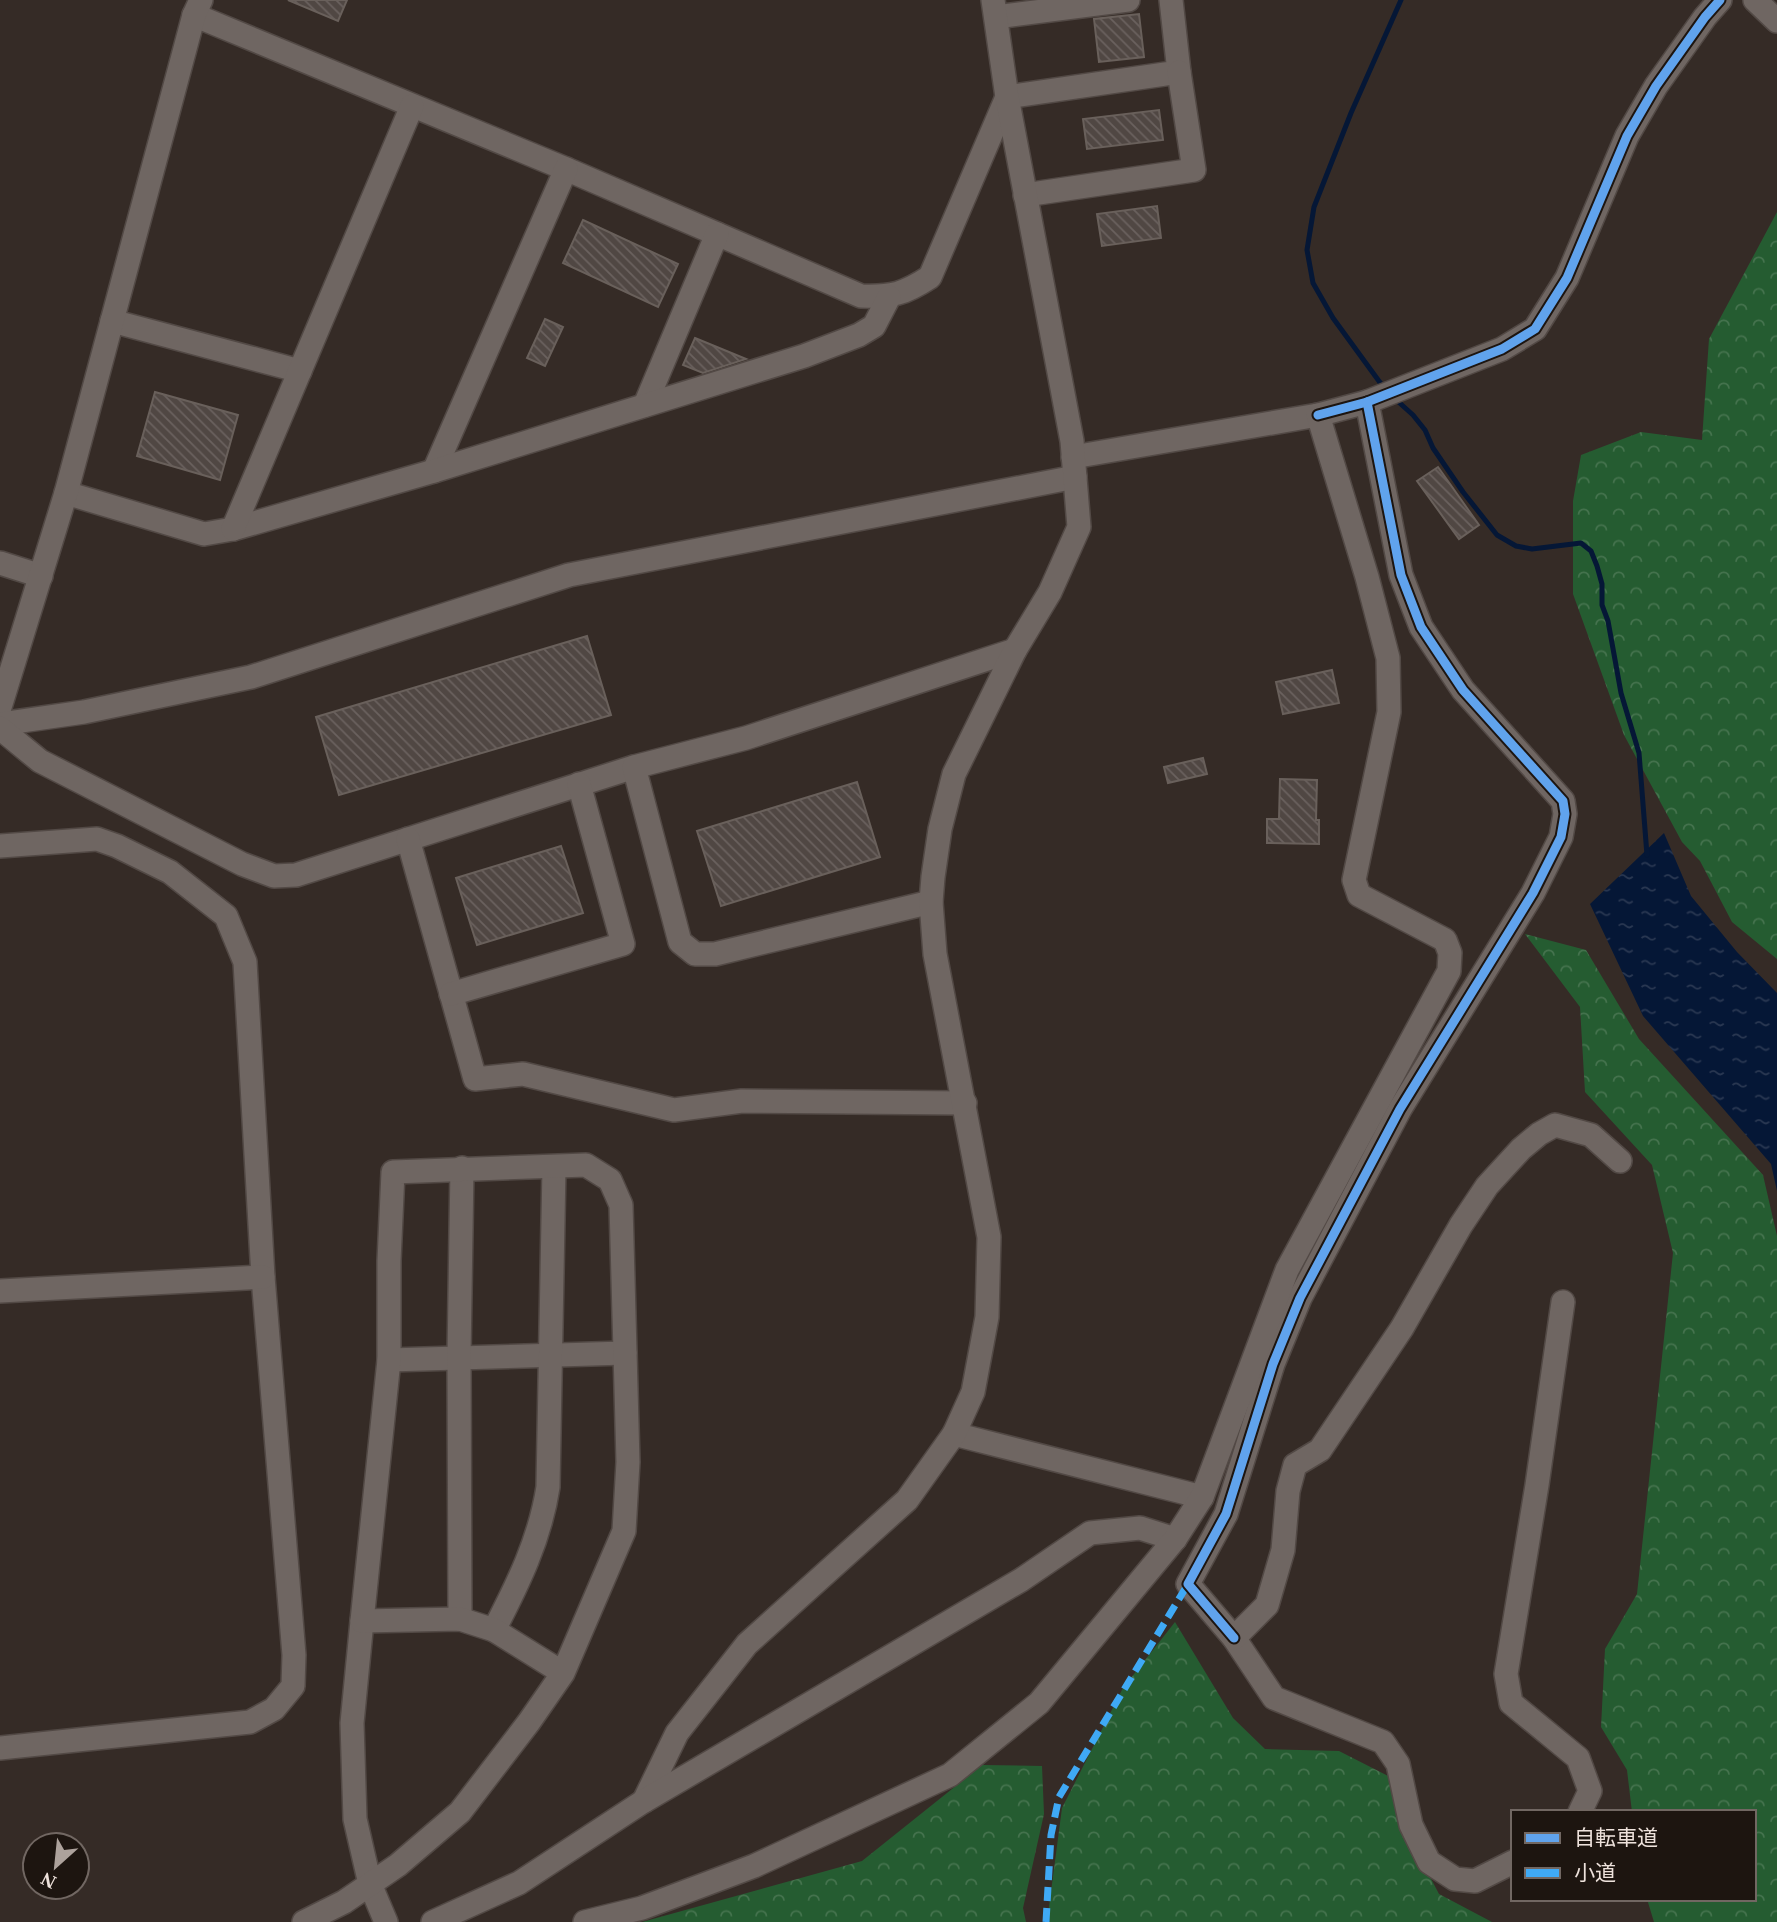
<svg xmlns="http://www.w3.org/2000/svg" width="1777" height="1922" viewBox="0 0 1777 1922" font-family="'Times New Roman','Noto Sans JP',serif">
<defs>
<pattern id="forest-crowns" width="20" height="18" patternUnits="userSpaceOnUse" patternTransform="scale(1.75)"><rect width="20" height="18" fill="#255c31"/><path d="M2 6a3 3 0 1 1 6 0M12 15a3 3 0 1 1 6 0" fill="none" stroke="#45734e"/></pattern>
<pattern id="water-ripples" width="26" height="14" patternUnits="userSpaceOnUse" patternTransform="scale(1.75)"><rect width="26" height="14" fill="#051736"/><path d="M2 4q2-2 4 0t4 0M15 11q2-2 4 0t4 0" fill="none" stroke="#2a3852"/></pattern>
<pattern id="building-back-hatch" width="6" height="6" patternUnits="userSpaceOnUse" patternTransform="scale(1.75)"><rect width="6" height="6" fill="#504743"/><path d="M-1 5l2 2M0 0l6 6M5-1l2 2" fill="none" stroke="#6a615e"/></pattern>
</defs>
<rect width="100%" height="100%" fill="#352b26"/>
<!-- forest -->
<g fill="url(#forest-crowns)">
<polygon points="1777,212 1777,959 1732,922 1700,861 1682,842 1624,735 1573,594 1573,501 1581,455 1641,432 1702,440 1709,339"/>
<polygon points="1525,934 1586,950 1639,1039 1763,1175 1777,1236 1777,1922 1654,1922 1647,1899 1754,1899 1754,1812 1632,1812 1627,1770 1601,1727 1605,1649 1637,1594 1673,1253 1652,1165 1585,1092 1580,1007"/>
<polygon points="1175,1622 1233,1718 1265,1749 1339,1751 1396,1780 1407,1833 1439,1894 1492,1922 1047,1922 1062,1808 1123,1688"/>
<polygon points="982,1765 1042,1766 1044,1814 1023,1908 1026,1922 642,1922 862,1861"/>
</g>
<!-- water -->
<polygon fill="url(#water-ripples)" points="1664,833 1691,896 1737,952 1777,993 1777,1191 1771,1164 1643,1016 1590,904"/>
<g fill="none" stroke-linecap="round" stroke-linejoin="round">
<!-- stream -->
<g stroke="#051736" stroke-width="5">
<polyline points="1384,388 1333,318 1313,283 1307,250 1314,207 1351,113 1401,0"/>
<polyline points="1393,397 1413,415 1425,430 1433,448 1463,492 1497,535 1516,546 1532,549 1581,543 1591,551 1597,566 1602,584 1602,605 1608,621 1621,693 1639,753 1647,855"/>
</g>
</g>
<!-- building -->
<g fill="url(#building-back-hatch)" stroke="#69605b" stroke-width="2">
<polygon points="288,0 347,0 338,21"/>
<polygon points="1139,14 1144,57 1099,62 1094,19"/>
<polygon points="1159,110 1163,140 1087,149 1083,119"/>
<polygon points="1157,206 1161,238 1102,246 1097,214"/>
<polygon points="583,220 678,264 658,307 563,263"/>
<polygon points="545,319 563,327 545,366 527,358"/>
<polygon points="695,338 746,359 703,373 683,365"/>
<polygon points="155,392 238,415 220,480 137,456"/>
<polygon points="1438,467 1479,525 1459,539 1417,481"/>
<polygon points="587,636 611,715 339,795 316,717"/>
<polygon points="1332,670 1339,703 1283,714 1276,682"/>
<polygon points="1203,758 1207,774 1168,783 1164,767"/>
<polygon points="1280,779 1317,780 1316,820 1319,820 1319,844 1267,843 1267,819 1279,819"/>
<polygon points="857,782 880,857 721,906 697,831"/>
<polygon points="561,846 583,913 477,945 456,878"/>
</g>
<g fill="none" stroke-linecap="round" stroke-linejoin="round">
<!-- minor casing -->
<g stroke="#524945" stroke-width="26">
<g id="minor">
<polyline points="1755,0 1777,21"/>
<path d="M194,15L566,169L861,296C892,297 904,294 930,277L1007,97"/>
<polyline points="996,17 1128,0"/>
<polyline points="1007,97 1179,72 1171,0"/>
<polyline points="1025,195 1194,170 1179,72"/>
<polyline points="112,321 300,371"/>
<polyline points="1367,402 1401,575 1421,627 1463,690 1563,801 1565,814 1561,837 1533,893 1400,1109 1300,1298 1273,1364 1226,1514 1188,1584 1234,1638 1274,1698 1383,1742 1398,1764 1411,1825 1429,1862 1455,1879 1475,1881 1513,1862"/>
<polyline points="645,405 717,234"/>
<polyline points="1073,457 1318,415 1367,402 1502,349 1535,329 1567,278 1627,136 1656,86 1705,17 1720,0"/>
<polyline points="434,471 566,169"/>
<polyline points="66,493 204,534 233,529 434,471 804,356 859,335 874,326 889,297"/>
<polyline points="233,529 412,106"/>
<polyline points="0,563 41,576"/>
<polyline points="0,707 66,493 194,15 201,0"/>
<polyline points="0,724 84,712 251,677 569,575 1075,477"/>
<polyline points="0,728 40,761 242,864 274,876 296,875 634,767"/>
<polyline points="408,839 475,1079 523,1074 674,1110 742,1101 965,1103"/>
<polyline points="0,846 97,839 117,846 170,872 226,916 245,962 263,1277 294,1655 293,1686 274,1709 250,1722 0,1748"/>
<polyline points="931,902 715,954 695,954 680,942 634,767 746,738 1015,650"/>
<polyline points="451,994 623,944 579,784"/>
<polyline points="0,1291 263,1277"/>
<polyline points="1563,1302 1537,1485 1506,1674 1511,1703 1578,1758 1590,1791 1580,1812"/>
<polyline points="389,1360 625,1353"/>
<polyline points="954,1434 1202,1497"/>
<polyline points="460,1619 459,1356 462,1168"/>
<polyline points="362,1621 352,1723 355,1819 370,1884 386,1922"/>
<path d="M494,1630C518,1584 540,1539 548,1487L554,1167"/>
<polyline points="1234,1638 1267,1605 1283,1550 1288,1491 1295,1465 1320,1450 1402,1328 1461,1225 1487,1186 1521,1149 1539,1134 1555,1125 1591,1135 1620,1161"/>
<polyline points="644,1801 677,1733 747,1644 907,1500 954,1434 973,1392 987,1317 989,1237 935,954 931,902 933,877 940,829 954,774 1015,650 1050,592 1079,527 1072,441 1007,97 993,0"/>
<polyline points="304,1922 344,1902 398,1865 460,1812 529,1722 563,1673 624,1531 628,1462 621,1205 610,1180 586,1165 393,1172 389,1261 389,1360 362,1621 460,1619 494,1630 563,1673"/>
<polyline points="433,1922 519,1883 644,1801 1021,1580 1090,1533 1140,1528 1175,1539"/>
<polyline points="585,1922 642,1908 754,1866 950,1775 1039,1703 1175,1539 1202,1497 1287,1270 1449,971 1450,953 1445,940 1359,895 1354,880 1389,712 1388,658 1367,577 1318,415"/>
</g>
</g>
<!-- minor -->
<use href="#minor" stroke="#6f6662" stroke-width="23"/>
<!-- quiet -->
<polyline stroke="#3fa9f5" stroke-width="7" stroke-dasharray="14 7" stroke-linecap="butt" points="1046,1922 1051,1835 1059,1797 1188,1584"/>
<!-- cycleway casing -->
<g stroke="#1d1510" stroke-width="13">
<g id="cycleway">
<polyline points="1318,415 1367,402 1502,349 1535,329 1567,278 1627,136 1656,86 1705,17 1720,0"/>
<polyline points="1234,1638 1188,1584 1226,1514 1273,1364 1300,1298 1400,1109 1533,893 1561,837 1565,814 1563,801 1463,690 1421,627 1401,575 1367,402"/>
</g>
</g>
<!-- cycleway -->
<use href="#cycleway" stroke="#60a3ed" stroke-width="9"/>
</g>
<!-- legend -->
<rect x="1511" y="1810" width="245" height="91" fill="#1d1510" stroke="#716762" stroke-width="2"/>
<rect x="1525" y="1833" width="35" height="10" fill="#60a3ed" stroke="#716762" stroke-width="2"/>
<text x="1574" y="1845" font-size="21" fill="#eee2dc">自転車道</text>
<rect x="1525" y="1868" width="35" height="10" fill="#3fa9f5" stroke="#716762" stroke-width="2"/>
<text x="1574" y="1880" font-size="21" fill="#eee2dc">小道</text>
<!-- north arrow -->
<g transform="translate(56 1866) rotate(207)"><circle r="33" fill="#1d1510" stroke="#716762" stroke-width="2"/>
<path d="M0-5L12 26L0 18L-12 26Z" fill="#ada29c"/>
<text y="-10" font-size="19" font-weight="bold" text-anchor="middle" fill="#eee2dc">N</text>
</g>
</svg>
